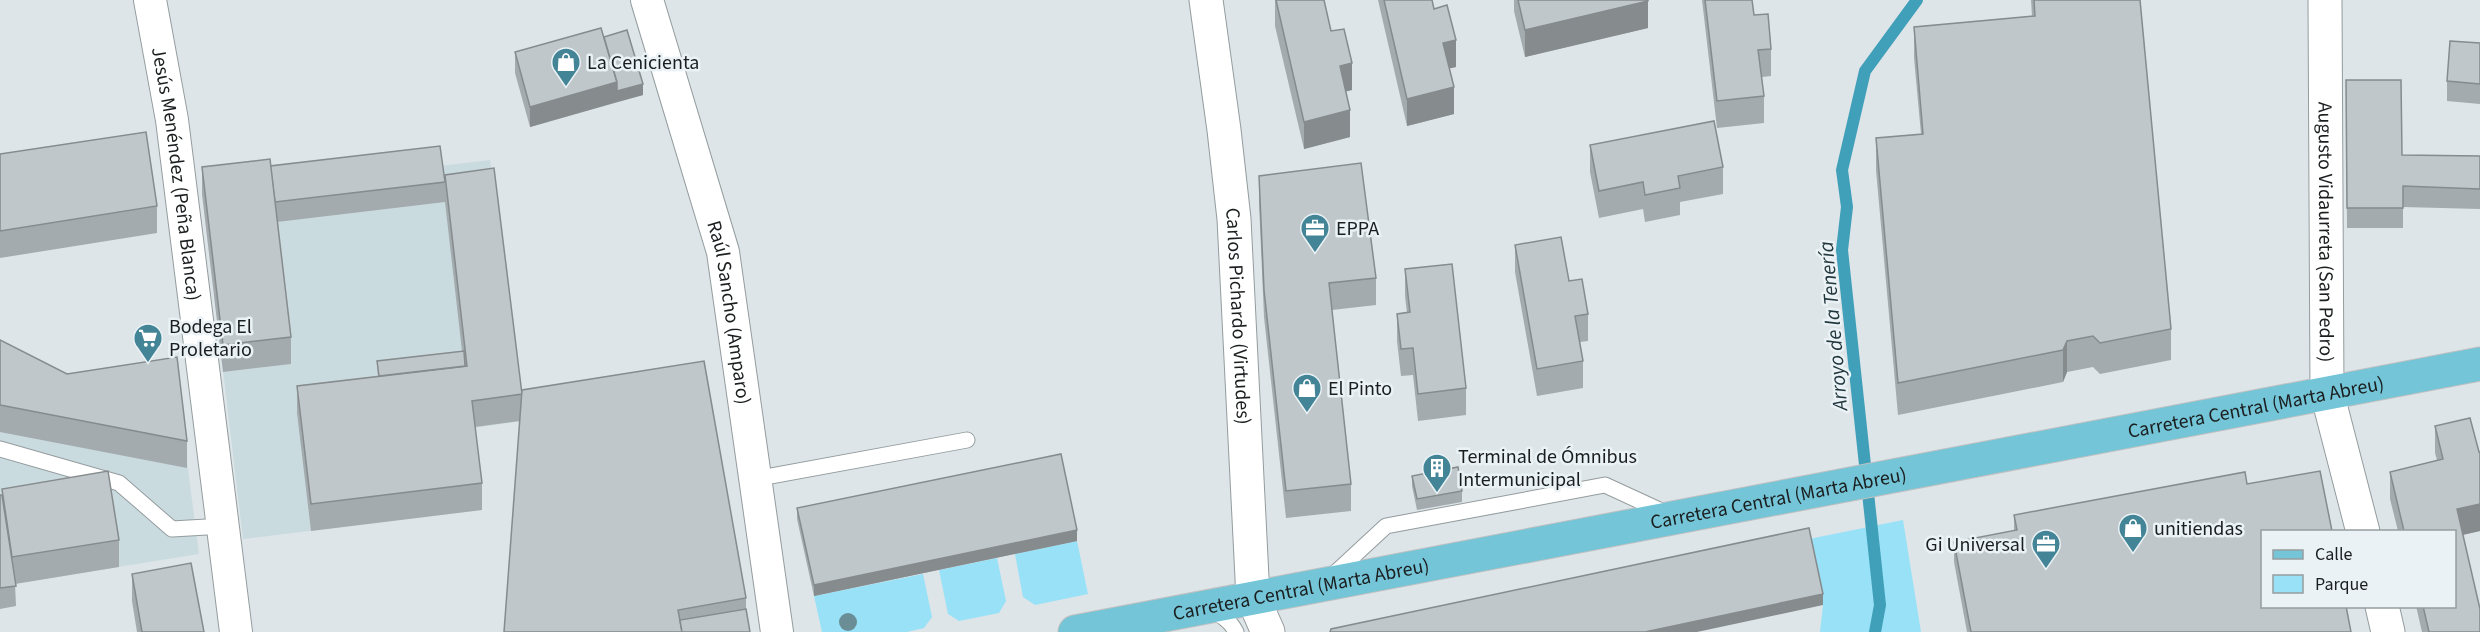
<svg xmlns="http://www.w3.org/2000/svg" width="2480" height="632" viewBox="0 0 2480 632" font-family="'Source Sans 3',sans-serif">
<rect width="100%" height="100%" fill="#dde5e8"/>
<!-- built -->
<g fill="#cadbe0">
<polygon points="490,160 522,421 472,428 482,510 243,539 202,194"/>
<polygon points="0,367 67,401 177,384 199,554 12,584 0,609"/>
</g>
<!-- green -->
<g fill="#98e1f7">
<polygon points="1903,520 1921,632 1820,632 1823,605 1809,539"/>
<polygon points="1077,541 1088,594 1035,605 1023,597 1015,554"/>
<polygon points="997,558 1006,601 999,613 959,621 948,614 939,570"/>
<polygon points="923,574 932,617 924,628 907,632 822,632 814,596"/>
</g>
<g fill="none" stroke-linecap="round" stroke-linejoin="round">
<!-- stream -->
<polyline stroke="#409fb9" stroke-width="12" points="1875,632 1880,605 1842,250 1847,207 1842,170 1865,71 1917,0"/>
<!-- lane casing -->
<g stroke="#949c9e" stroke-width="17">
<g id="lane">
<polyline points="0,449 119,483 172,529 224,526"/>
<polyline points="755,479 967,440"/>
<polyline points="1332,576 1386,526 1605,485 1668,514"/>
<path d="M1209,610C1221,615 1230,620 1236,632"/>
</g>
</g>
<!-- street casing -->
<g stroke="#949c9e" stroke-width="34">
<g id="street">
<path id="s1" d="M150,0L172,120L236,632"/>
<path id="s2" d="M647,0L723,252L777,632"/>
</g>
</g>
<!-- secondary casing -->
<g stroke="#949c9e" stroke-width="35">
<g id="secondary">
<path id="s3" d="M1206,0L1224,130L1234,219L1253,598L1268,632"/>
<path id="s4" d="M2325,0L2327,393L2363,532"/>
<polyline points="2382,606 2388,632"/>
</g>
</g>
<!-- primary casing -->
<g stroke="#bfc0c0" stroke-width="35">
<g id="primary">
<path id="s5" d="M1075,632L2480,364"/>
</g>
</g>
<!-- lane -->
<use href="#lane" stroke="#fff" stroke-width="15"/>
<!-- street -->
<use href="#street" stroke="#fff" stroke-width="32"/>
<!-- secondary -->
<use href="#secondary" stroke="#fff" stroke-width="33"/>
<!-- primary -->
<use href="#primary" stroke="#73c5d7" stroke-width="33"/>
</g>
<!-- trees -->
<circle fill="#6b8d96" cx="848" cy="622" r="9"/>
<!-- wall -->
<g fill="#a4abae">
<polygon points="1275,0 1331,31 1352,90 1346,91 1350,137 1304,149 1275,26"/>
<polygon points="1378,0 1432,0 1434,9 1456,67 1449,68 1454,114 1407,126"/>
<polygon points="1514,0 1648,0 1648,28 1525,57 1514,11"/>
<polygon points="1702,0 1752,0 1754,15 1771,49 1771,76 1762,77 1764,96 1764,123 1717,128"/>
<polygon points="2031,0 2140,0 2171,329 2171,360 2100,374 2093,367 2067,372 2063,382 1898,415 1876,170 1876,138 1921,134 1914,58 1914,27 2032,16"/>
<polygon points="604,37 643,95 530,127 515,73 515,52"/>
<polygon points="2480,43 2480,104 2447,101 2447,81"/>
<polygon points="2346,80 2402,155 2480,156 2480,209 2403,207 2403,228 2347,228"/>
<polygon points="1590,145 1723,167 1723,194 1680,202 1680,215 1645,222 1643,209 1599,218 1590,172"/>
<polygon points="0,154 157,206 157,233 0,258"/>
<polygon points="270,166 445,182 445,175 522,393 746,598 746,609 750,632 504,632 520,421 475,427 482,483 482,510 311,531 297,413 297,386 378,377 377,361 462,351 445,202 277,222 291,337 291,364 223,372 202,194 202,167"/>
<polygon points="1259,176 1376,278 1376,305 1332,310 1351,484 1351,511 1286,518 1264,317 1259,203"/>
<polygon points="1515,245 1569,281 1588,314 1588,341 1580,342 1583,361 1583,388 1537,396 1515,272"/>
<polygon points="1405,269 1466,388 1466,415 1418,421 1413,375 1401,376 1397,341 1397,314 1407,313 1405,296"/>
<polygon points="0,340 187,441 187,468 0,432"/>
<polygon points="2435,426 2479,452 2480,452 2480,531 2463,535 2480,632 2422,632 2416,606 2454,606 2454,531 2398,531 2390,499 2390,472 2437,460 2435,453"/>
<polygon points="1412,476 1462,491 1462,502 1417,510 1412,486"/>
<polygon points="2247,484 2351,632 1967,632 1954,562 1954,542 2014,531 2014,515"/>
<polygon points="2,489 119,540 119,567 15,584 16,606 0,609 0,495 2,495"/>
<polygon points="797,508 1077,541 814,596 797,519"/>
<polygon points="132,574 204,632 137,632 132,601"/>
</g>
<!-- shaded-wall -->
<g fill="#868b8d">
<polygon points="1648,1 1648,28 1525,57 1525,30"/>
<polygon points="1456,40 1456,67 1443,70 1443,43"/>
<polygon points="1352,63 1352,90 1340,93 1340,66"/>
<polygon points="617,82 617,102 530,127 530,107"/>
<polygon points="643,84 643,95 617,102 617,91"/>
<polygon points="1454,87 1454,114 1407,126 1407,99"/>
<polygon points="1350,110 1350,137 1304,149 1304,122"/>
<polygon points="2067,341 2067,372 2063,382 2063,350"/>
<polygon points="2480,504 2480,531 2457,536 2457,509"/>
<polygon points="1077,530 1077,541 814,596 814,585"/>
<polygon points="1823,594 1823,605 1697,632 1645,632"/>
</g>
<!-- building -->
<g fill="#bfc7ca" stroke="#868b8d" stroke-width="1.5">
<polygon points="1276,0 1324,0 1331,31 1344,29 1352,63 1340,66 1350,110 1304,122"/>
<polygon points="1384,0 1432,0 1434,9 1447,5 1456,40 1443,43 1454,87 1407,99"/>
<polygon points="1518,0 1648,0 1648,1 1525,30"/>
<polygon points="1705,0 1752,0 1754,15 1768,14 1771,49 1758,50 1764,96 1717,101"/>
<polygon points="2034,0 2140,0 2171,329 2100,343 2093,336 2067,341 2063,350 1898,383 1876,138 1923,134 1914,27 2035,16"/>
<polygon points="601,28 617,82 530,107 515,52"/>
<polygon points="627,30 643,84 617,91 617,82 604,37"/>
<polygon points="2450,41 2480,43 2480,84 2447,81"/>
<polygon points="2346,80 2401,80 2402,155 2480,156 2480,189 2403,186 2403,208 2347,208"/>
<polygon points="1714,121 1723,167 1678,176 1680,188 1645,195 1643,182 1599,191 1590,145"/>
<polygon points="146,132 157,206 0,231 0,154"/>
<polygon points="440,146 445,182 275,202 270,166"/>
<polygon points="270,159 291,337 223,345 202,167"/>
<polygon points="1361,163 1376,278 1329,283 1351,484 1286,491 1264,290 1259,176"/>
<polygon points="494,168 522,394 472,401 482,483 311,504 297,386 467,366 445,175"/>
<polygon points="1561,237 1569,281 1582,279 1588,314 1575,316 1583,361 1537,369 1515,245"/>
<polygon points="1452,264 1466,388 1418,394 1413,348 1401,349 1397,314 1410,312 1405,269"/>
<polygon points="0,340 67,374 177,357 187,441 0,405"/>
<polygon points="464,351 465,366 379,376 377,361"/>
<polygon points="704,361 746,598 678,610 682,632 504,632 522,390"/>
<polygon points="2470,418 2479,452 2480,452 2480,504 2457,509 2480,609 2480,632 2429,632 2423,606 2454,606 2454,531 2404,531 2390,472 2443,459 2435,426"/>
<polygon points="1061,454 1077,530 814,585 797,508"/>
<polygon points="1458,467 1462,491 1417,499 1412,476"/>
<polygon points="108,471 119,540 12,557 2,489"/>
<polygon points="2320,471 2332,531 2262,531 2262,606 2346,606 2351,632 1971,632 1954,542 2017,530 2014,515 2245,472 2247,484"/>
<polygon points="0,495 2,495 16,586 0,588"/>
<polygon points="1809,528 1823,594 1645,632 1330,632 1331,629"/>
<polygon points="191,563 204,632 142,632 132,574"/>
<polygon points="746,609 750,632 682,632 680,620"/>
</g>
<!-- icons -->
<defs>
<g id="shop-pin" transform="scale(1.5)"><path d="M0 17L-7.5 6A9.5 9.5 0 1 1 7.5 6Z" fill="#438497" stroke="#eaf2f5"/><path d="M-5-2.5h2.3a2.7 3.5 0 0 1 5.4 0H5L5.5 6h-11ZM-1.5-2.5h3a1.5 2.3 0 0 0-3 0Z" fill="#fff"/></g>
<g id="office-pin" transform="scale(1.5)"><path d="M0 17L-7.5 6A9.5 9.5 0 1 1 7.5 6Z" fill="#438497" stroke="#eaf2f5"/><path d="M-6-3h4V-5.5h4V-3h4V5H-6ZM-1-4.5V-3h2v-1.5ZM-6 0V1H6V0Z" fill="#fff"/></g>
<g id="supermarket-pin" transform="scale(1.5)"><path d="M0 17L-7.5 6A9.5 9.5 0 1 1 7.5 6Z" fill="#438497" stroke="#eaf2f5"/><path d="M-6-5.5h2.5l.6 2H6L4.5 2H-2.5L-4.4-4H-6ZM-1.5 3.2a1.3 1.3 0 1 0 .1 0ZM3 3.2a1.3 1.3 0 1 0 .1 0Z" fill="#fff"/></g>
<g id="building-pin" transform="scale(1.5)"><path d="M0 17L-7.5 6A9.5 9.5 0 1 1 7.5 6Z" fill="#438497" stroke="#eaf2f5"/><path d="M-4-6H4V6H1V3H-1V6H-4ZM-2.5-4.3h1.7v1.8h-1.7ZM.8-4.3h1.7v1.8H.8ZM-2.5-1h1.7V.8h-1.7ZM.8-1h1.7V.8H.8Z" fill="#fff"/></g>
</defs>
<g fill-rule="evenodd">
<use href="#shop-pin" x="566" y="62"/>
<use href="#office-pin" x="1315" y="228"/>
<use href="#supermarket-pin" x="148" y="338"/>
<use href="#shop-pin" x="1307" y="388"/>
<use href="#building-pin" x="1437" y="468"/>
<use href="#shop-pin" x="2133" y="528"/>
<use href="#office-pin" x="2046" y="544"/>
</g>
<g text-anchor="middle" stroke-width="5" stroke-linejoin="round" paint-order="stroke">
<!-- poi labels -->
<g font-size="20" fill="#1b1e1f" stroke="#eaf2f5" text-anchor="start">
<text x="587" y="69">La Cenicienta</text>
<text x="1336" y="235">EPPA</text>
<text x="169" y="333">Bodega El<tspan x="169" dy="23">Proletario</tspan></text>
<text x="1328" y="395">El Pinto</text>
<text x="1458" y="463">Terminal de Ómnibus<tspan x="1458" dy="23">Intermunicipal</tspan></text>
<text x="2154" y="535">unitiendas</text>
<text x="2025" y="551" text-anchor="end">Gi Universal</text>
</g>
<!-- street labels -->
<g font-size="20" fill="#1b1e1f" stroke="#eaf2f5">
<text dy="7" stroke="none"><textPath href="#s1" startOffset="176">Jesús Menéndez (Peña Blanca)</textPath></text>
<text dy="7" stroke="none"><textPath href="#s4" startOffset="232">Augusto Vidaurreta (San Pedro)</textPath></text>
<text dy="7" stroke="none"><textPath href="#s2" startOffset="324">Raúl Sancho (Amparo)</textPath></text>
<text dy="7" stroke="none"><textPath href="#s3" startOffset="318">Carlos Pichardo (Virtudes)</textPath></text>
<text dy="7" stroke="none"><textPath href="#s5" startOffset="1202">Carretera Central (Marta Abreu)</textPath></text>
<text dy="7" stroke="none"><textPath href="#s5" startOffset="716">Carretera Central (Marta Abreu)</textPath></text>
<text dy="7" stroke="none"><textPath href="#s5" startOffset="230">Carretera Central (Marta Abreu)</textPath></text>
</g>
<!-- water labels -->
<g font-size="21" font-style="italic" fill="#21373d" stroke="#eaf2f5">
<text transform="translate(1833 326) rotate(-95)" y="7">Arroyo de la Tenería</text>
</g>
</g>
<!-- legend -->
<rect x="2261" y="530" width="195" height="78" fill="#eaf2f5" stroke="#979d9f" stroke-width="1.5"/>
<rect x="2273" y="550" width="30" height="9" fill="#73c5d7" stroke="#979d9f" stroke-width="1.5"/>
<text x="2315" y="560" font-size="18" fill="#1b1e1f">Calle</text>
<rect x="2273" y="575" width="30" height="18" fill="#98e1f7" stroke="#979d9f" stroke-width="1.5"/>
<text x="2315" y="590" font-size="18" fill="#1b1e1f">Parque</text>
</svg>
